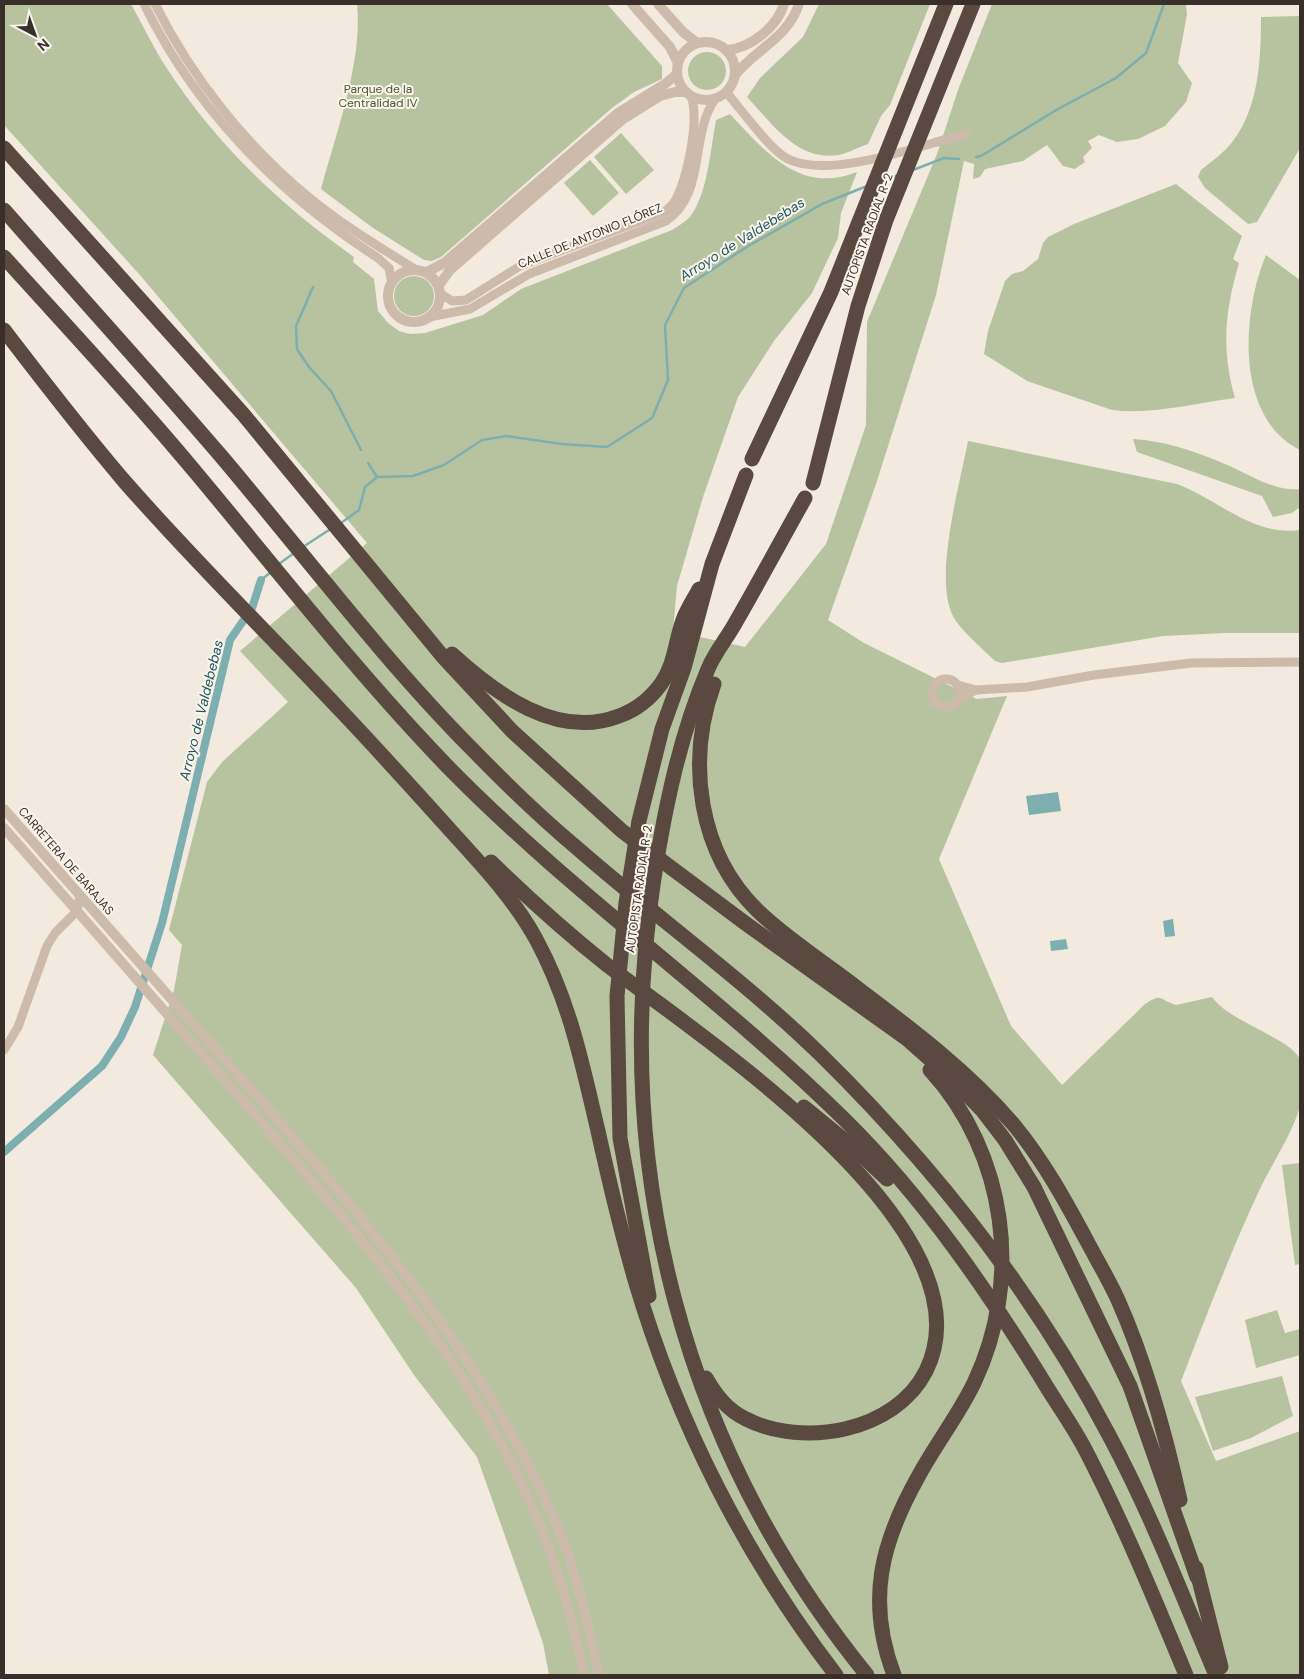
<svg xmlns="http://www.w3.org/2000/svg" width="1304" height="1679" viewBox="0 0 1304 1679" font-family="'DM Sans',sans-serif">
<rect width="100%" height="100%" fill="#f3eadf"/>
<!-- green -->
<g fill="#b7c39e">
<path d="M4,4H131C143,25 153,47 166,67C215,143 281,206 354,257L353,262L374,279L378,311L388,323L399,331L410,334L425,333L483,315L521,289L672,230C682,224 690,219 695,209C708,186 711,147 716,120L730,114C765,151 799,195 857,172L841,213L838,238L812,293L774,341L738,397L703,497L677,586L673,631L745,647L826,544L866,425L867,322L937,154L958,90L992,4H1186L1187,14L1178,63L1192,83L1186,102L1165,126L1138,139L1117,142L1099,135L1088,141L1092,148L1083,157L1085,162L1075,169L1063,166L1047,145L1023,161L985,169L980,177L973,179L974,164L964,161L936,295L876,484L828,620L864,643L977,699L1007,696L939,859L1011,1026L1062,1085L1145,1004C1163,992 1159,1000 1176,1005L1212,997C1229,1022 1293,1039 1300,1060C1302,1067 1302,1099 1300,1106C1293,1133 1271,1165 1259,1191C1230,1253 1206,1317 1181,1381L1216,1461L1300,1431V1675H549L543,1643L477,1457L414,1375L356,1288L153,1055L174,990L182,945L169,930L207,782L222,762L288,702L240,651L367,543L139,274L4,125Z"/>
<path d="M357,4H607L662,66V79L634,92L612,108L441,257L432,261L424,260L373,228L321,189C336,133 363,61 357,4Z"/>
<path d="M819,4H930L890,105L881,116L868,144C859,147 848,153 839,155C797,162 772,123 747,97L760,78L803,37Z"/>
<path d="M1300,16V148L1257,222L1248,224L1205,188L1198,177L1201,170C1212,161 1224,153 1233,141C1259,107 1261,58 1261,17Z"/>
<circle cx="707" cy="71" r="19"/>
<polygon points="621,133 654,170 626,194 594,157"/>
<polygon points="590,160 619,193 593,216 564,183"/>
<path d="M1176,184L1242,236L1233,259L1239,263C1225,311 1221,349 1235,398C1196,403 1152,415 1112,410L1027,381L984,354L988,331L1005,281L1012,274L1023,271L1038,259L1043,243L1048,237L1074,224Z"/>
<path d="M1266,255L1300,280V450C1234,417 1242,312 1266,255Z"/>
<circle cx="414" cy="296" r="20"/>
<path d="M1133,439C1165,441 1195,451 1225,464C1247,473 1274,492 1300,489V507L1292,513L1273,517L1262,496L1137,452Z"/>
<path d="M968,441L1177,484C1217,499 1254,537 1300,530V633H1225L1163,636L1002,663L995,661C983,649 960,630 953,616C933,578 960,484 968,441Z"/>
<polygon points="1300,1163 1300,1264 1295,1265 1282,1165"/>
<polygon points="1277,1310 1285,1333 1300,1329 1300,1355 1256,1368 1245,1320"/>
<polygon points="1282,1376 1293,1416 1251,1438 1213,1451 1195,1397"/>
</g>
<!-- water -->
<g fill="#7dafb1">
<polygon points="1058,792 1061,811 1029,815 1026,796"/>
<polygon points="1173,919 1175,936 1165,937 1163,921"/>
<polygon points="1066,939 1068,949 1051,951 1050,941"/>
</g>
<g fill="none" stroke-linecap="round" stroke-linejoin="round">
<!-- stream -->
<g stroke="#7dafb1" stroke-width="2.5">
<polyline points="976,157 981,156 1058,109 1116,78 1146,53 1164,4"/>
<polyline points="913,170 944,158 959,159"/>
<polyline points="882,181 898,175"/>
<polyline points="313,287 296,326 297,349 309,367 331,391 361,450"/>
<polyline points="368,463 377,477"/>
<polyline points="341,523 359,510 365,487 377,477 413,476 444,465 482,440 507,436 562,444 607,447 652,418 668,380 665,325 684,288 745,248 822,204 867,186"/>
<polyline points="303,547 332,528"/>
<polyline points="279,564 294,553"/>
<polyline points="261,580 271,572"/>
</g>
<!-- canal -->
<polyline stroke="#7dafb1" stroke-width="8" points="4,1152 102,1066 121,1037 135,1007 162,923 230,640 252,608 261,580"/>
<!-- minor -->
<g stroke="#ccbaaa" stroke-width="9">
<path d="M144,4C196,110 279,194 378,258L389,268L392,283"/>
<path d="M155,4C192,78 247,147 311,199C344,226 380,247 416,270"/>
<path d="M726,92C741,109 769,149 788,159C831,180 920,145 966,134"/>
<path d="M441,294L452,301L466,300L520,266L664,212C668,209 672,206 675,201C687,179 700,120 691,96"/>
<path d="M429,317L470,309L529,274L666,221C707,193 689,137 715,99"/>
<circle cx="946" cy="693" r="14"/>
<polyline points="958,685 976,690 959,699"/>
<polyline points="976,690 1027,687 1094,675 1191,663 1300,662"/>
<polyline points="4,1050 18,1027 47,946 55,933 77,911 80,896"/>
</g>
<!-- tertiary -->
<g stroke="#ccbaaa" stroke-width="10">
<polyline points="632,4 670,47 678,63"/>
<polyline points="658,4 683,32 697,43"/>
<circle cx="706" cy="71" r="29"/>
<path d="M727,50C751,48 777,27 784,4"/>
<path d="M735,75C757,48 787,39 799,4"/>
<circle cx="414" cy="296" r="26"/>
<polyline points="427,272 444,263 618,113 665,84 677,74"/>
<polyline points="439,285 450,270 623,119 660,96 675,92 686,92"/>
<path d="M4,809C90,907 176,1004 262,1102C376,1233 489,1365 557,1526C577,1573 588,1625 599,1675"/>
<path d="M4,828C89,925 174,1021 259,1119C406,1289 541,1447 584,1675"/>
</g>
<!-- motorway -->
<g stroke="#5a4941" stroke-width="15">
<polyline points="4,148 243,414 444,658 512,731 622,831 745,923 907,1039 951,1078 982,1110 1005,1140 1034,1187 1130,1386 1197,1577"/>
<path d="M4,210C76,292 150,373 221,456C304,554 381,657 472,749C505,783 540,817 577,848C657,918 744,980 820,1054C935,1167 1035,1294 1110,1437C1151,1514 1182,1595 1216,1675"/>
<path d="M4,257C69,329 135,399 197,474C279,572 358,674 447,766C571,893 718,995 845,1120C925,1199 990,1294 1048,1389C1061,1410 1076,1431 1087,1453C1124,1525 1155,1600 1186,1675"/>
<path d="M4,330C43,381 83,433 125,482C194,561 270,635 342,712C379,751 415,791 451,831C482,865 514,899 536,939C570,1002 582,1063 598,1131C609,1181 621,1231 635,1280C677,1423 746,1558 836,1675"/>
<polyline points="752,459 831,292 946,4"/>
<polyline points="813,483 858,306 886,220 973,4"/>
<path d="M805,498C782,539 760,580 737,620C728,637 715,652 708,669C680,735 665,807 654,878C610,1168 682,1447 867,1675"/>
<path d="M452,654C496,694 557,740 619,716C636,710 650,699 661,684C675,664 675,642 683,620C687,609 694,599 699,589"/>
<path d="M714,684C686,761 698,853 758,911C787,939 821,960 852,984C909,1027 967,1070 1014,1125C1043,1160 1066,1202 1088,1243C1098,1262 1109,1280 1118,1300C1146,1363 1165,1432 1180,1500"/>
<path d="M491,862C528,898 567,933 607,965C701,1037 996,1229 926,1371C895,1432 803,1448 746,1419C727,1410 716,1395 706,1378"/>
<polyline points="804,1107 854,1148 887,1179"/>
<polyline points="649,1296 620,1138 617,996 626,903 639,821 662,729 684,668 712,564 746,475"/>
<polyline points="1196,1568 1221,1667"/>
<path d="M894,1675C866,1601 881,1543 918,1477C935,1445 958,1416 974,1383C1023,1280 1007,1154 930,1070"/>
</g>
</g>
<g text-anchor="middle" stroke-width="4" stroke-linejoin="round" paint-order="stroke">
<!-- park labels -->
<g font-size="12" fill="#49582d" stroke="#faf4ec">
<text x="378" y="93">Parque de la<tspan x="378" dy="14">Centralidad IV</tspan></text>
</g>
<!-- street labels -->
<g font-size="12" fill="#392f2a" stroke="#faf4ec">
<text transform="translate(867 234) rotate(-70)" y="4">AUTOPISTA RADIAL R-2</text>
<text transform="translate(590 236) rotate(-22)" y="4">CALLE DE ANTONIO FLÓREZ</text>
<text transform="translate(66 861) rotate(49)" y="4">CARRETERA DE BARAJAS</text>
<text transform="translate(639 889) rotate(-82)" y="4">AUTOPISTA RADIAL R-2</text>
</g>
<!-- water labels -->
<g font-size="14" font-style="italic" fill="#1e585c" stroke="#faf4ec">
<text transform="translate(742 239) rotate(-32)" y="5">Arroyo de Valdebebas</text>
<text transform="translate(201 710) rotate(-76)" y="5">Arroyo de Valdebebas</text>
</g>
</g>
<!-- border -->
<rect width="1304" height="1679" fill="none" stroke="#392f2a" stroke-width="10"/>
<!-- north arrow -->
<g transform="translate(35 35) rotate(139)" stroke="#faf4ec" stroke-width="4" paint-order="stroke">
<path d="M0-4L9 19L0 12L-9 19Z" fill="#392f2a"/>
<text y="-8" font-size="14" font-weight="bold" text-anchor="middle" fill="#392f2a">N</text>
</g>
</svg>
